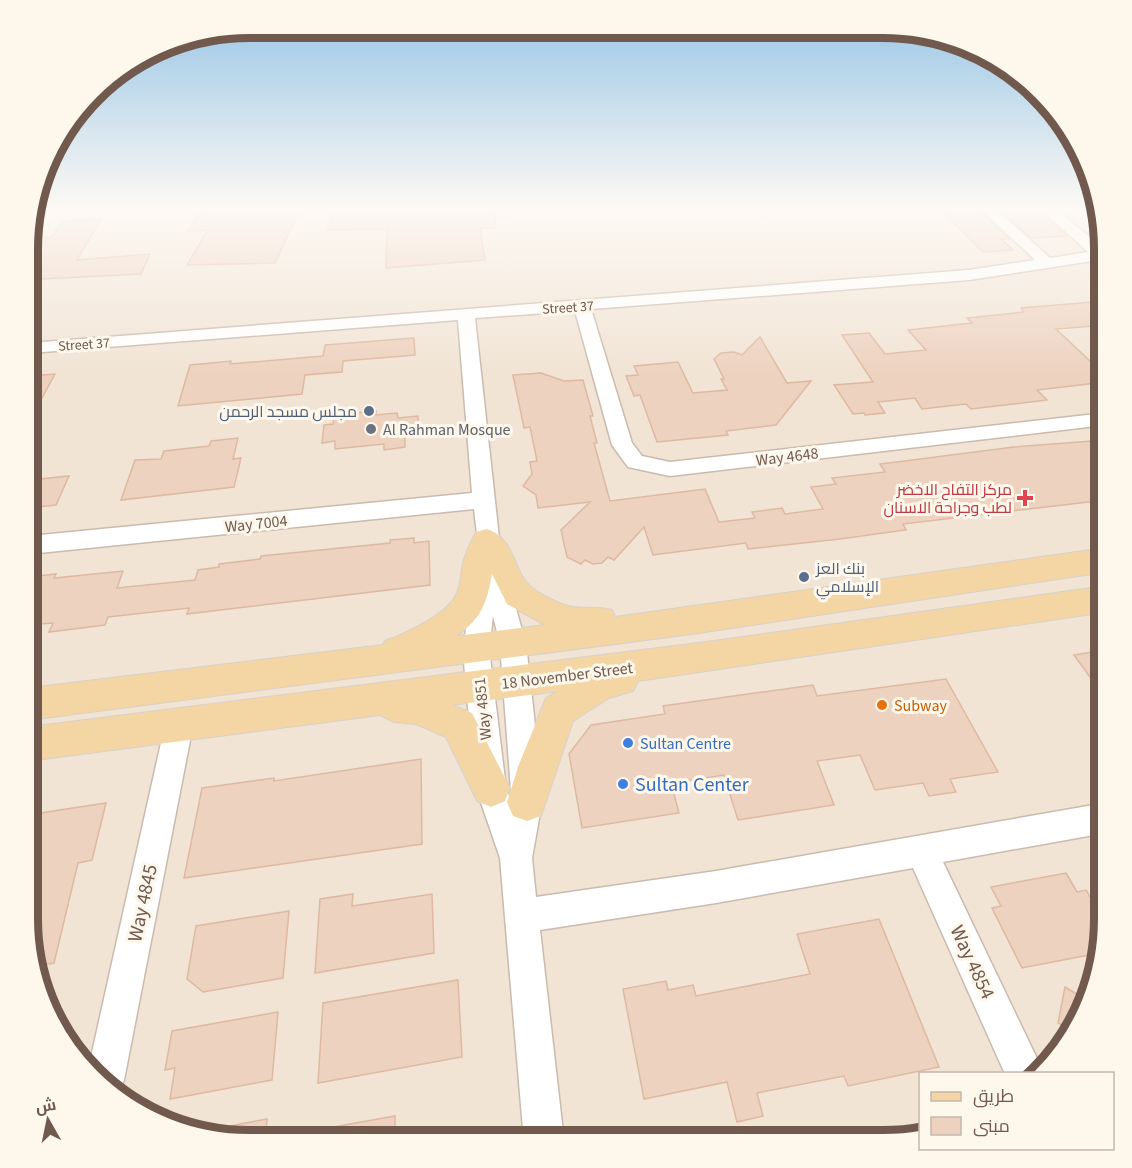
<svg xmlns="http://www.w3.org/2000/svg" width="1132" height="1168" viewBox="0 0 1132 1168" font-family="'Source Sans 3',Cairo,sans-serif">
<rect width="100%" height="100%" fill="#faf2e6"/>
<!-- residential -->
<polygon fill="#f1e4d5" points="31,209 1099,209 1105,235 1105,933 1075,1030 1035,1073 920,1074 920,1136 897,1141 235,1141 138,1111 65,1043 39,991 27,933"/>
<!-- building -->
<g fill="#edd2c0" stroke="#deb9a2" stroke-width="1.5">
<polygon points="202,209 300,209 275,263 187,265 208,230 188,231"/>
<polygon points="335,209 496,209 495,228 480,228 485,260 386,268 387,229 327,230"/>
<polygon points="940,209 979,209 1009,239 1001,239 1013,250 983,252"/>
<polygon points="999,209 1036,209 1067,236 1031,238"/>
<polygon points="101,219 77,260 150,254 141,274 42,279 34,257 31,257 31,238 52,237 62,221"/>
<polygon points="1105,301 1105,325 1056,329 1090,361 1095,361 1105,369 1105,382 1037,390 1047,400 971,409 966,404 922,409 915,398 878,402 885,413 865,415 864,413 853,414 834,385 873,382 842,335 869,333 885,354 926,350 908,330 972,323 967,318 1024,312 1021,308"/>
<polygon points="760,337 787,383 811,381 776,425 726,431 728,435 657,442 640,395 634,396 626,376 638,375 634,366 678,362 693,393 727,390 721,379 724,379 714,359 721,353 734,352 742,355"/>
<polygon points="414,338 415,355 343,361 342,372 305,375 302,394 178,406 190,365 231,361 230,364 323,356 325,345"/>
<polygon points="541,373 564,381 583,380 593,416 590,416 597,443 594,443 610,501 705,489 719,522 755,518 752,512 782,508 785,514 823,509 811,487 836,484 832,478 885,472 880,464 1014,447 1105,440 1105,500 903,524 906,530 840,539 748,549 746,543 653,555 644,527 614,560 608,557 602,563 593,564 585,560 581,564 567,557 561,530 590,502 538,508 536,495 523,486 532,474 530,462 537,461 530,427 524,428 513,375"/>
<polygon points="55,374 30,420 30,376"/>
<polygon points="376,411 376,415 397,413 398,418 418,416 419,434 405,435 405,447 384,450 384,444 335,449 335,441 322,443 324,425 333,424 334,415"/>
<polygon points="238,438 233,459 241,458 234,487 121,500 135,460 161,459 164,451 209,446 211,441"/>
<polygon points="69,476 56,505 30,508 30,480"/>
<polygon points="414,538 414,543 429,541 430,585 187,614 189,608 108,617 105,625 49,632 53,623 29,625 29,577 56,574 54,578 123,571 117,588 195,580 198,570 219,567 219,564 260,559 261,556 390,543 390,540"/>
<polygon points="1105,650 1105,698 1074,655"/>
<polygon points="946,679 998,772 950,779 956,792 929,796 923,783 875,790 860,755 817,761 834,805 738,820 724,775 671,783 679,813 582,828 569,754 591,725 665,714 663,706 813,685 817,696"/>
<polygon points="421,759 422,844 184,878 202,788 274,778 274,781"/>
<polygon points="106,803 92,860 78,863 54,963 34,966 27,933 28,815"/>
<polygon points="1066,873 1077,892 1086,890 1105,921 1105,933 1099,953 1022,968 992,908 1001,906 991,887"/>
<polygon points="353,894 352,906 432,894 434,953 315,973 320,899"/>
<polygon points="289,911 283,978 203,992 187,979 196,926"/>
<polygon points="879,919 939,1067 848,1086 844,1076 757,1093 763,1116 737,1122 727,1082 644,1099 623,989 666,981 668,990 693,985 696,996 810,974 797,934"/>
<polygon points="458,980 462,1057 318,1083 323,1003"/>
<polygon points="1065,987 1085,999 1073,1032 1058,1023"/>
<polygon points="278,1012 272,1080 170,1099 175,1068 165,1070 172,1031"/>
<polygon points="395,1116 395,1141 306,1141 305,1132"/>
<polygon points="267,1119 265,1141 235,1141 204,1131"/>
</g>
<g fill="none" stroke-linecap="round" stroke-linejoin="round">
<!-- minor casing -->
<g stroke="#cbbaad" stroke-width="3">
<g id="minor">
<path d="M981,209H996L1050,258L1088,252L1041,209H1056L1105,250V259L969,280L591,309L632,443L642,456L670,462L1105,413V425L670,476L628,467L612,445L575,311L475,318L501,556L526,644L534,716L542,802L532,858L536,897L716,871L1105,803V833L943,862L1041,1067L1035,1074H1005L913,868L716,903L540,930L564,1141H524L500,858L476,788L466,687L463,649L474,576L481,568L474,509L29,554L30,536L472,493L458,320L30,353V343L969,270L1035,260ZM493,616L500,644L512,804L506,788L489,649Z"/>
<polygon points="179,712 189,716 193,725 124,1080 118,1093 89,1066 165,725 169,716"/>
</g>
</g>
<!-- major casing -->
<g stroke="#d7d1cd" stroke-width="2">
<g id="major">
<path d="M487,529C515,538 514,574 531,587C543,596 560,605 574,607C587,609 598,606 612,610L615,617L1105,548V572L692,634L29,720V688L383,645L385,641C404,634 447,615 456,595C461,586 461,573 463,563C466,552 471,542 476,532ZM492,574L507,604L545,625L456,636C482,619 487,602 492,574Z"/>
<polygon points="1105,586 1105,612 638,681 633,691 609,698 573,721 541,816 527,821 513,816 507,802 518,767 546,698 559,691 452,705 472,713 510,788 505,801 491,807 477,801 446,737 416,724 394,722 380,715 28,761 29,727 714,641"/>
</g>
</g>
<!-- minor -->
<use href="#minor" fill="#fff" fill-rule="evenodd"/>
<!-- major -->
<use href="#major" fill="#f3d6a4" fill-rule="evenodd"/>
</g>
<!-- sky -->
<linearGradient id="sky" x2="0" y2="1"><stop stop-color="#96c4e6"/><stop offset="0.56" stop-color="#fdf9f4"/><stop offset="1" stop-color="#fdf9f4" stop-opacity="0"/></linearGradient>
<rect width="1132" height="373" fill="url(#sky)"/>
<!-- markers -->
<g fill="#5c6f8a" stroke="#fdf7ec" stroke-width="2">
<circle cx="369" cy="411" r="6"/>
<circle cx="804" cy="577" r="6"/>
</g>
<circle fill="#6b7280" stroke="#fdf7ec" stroke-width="2" cx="371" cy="429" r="6"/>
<path fill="#e0444e" stroke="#fdf7ec" stroke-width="2" d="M1022 489h6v6h6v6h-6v6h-6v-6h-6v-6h6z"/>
<circle fill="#e8710a" stroke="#fdf7ec" stroke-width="2" cx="882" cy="705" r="6"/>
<g fill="#3f7fe0" stroke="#fdf7ec" stroke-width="2">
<circle cx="628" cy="743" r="6"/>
<circle cx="623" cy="784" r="6"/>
</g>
<g text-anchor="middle" stroke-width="6" stroke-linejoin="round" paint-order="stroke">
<!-- far-street labels -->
<g font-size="14" fill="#715a4d" stroke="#fdf7ec">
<text transform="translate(568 307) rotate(-4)" y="5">Street 37</text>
<text transform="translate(84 344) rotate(-4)" y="5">Street 37</text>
</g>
<!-- service labels -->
<g font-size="16" fill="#4e5e75" stroke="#fdf7ec" text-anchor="end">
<text x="357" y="417">مجلس مسجد الرحمن</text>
<text x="816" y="574" text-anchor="start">بنك العز<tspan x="816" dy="18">الإسلامي</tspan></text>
</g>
<!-- worship labels -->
<g font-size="16" fill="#5b616d" stroke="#fdf7ec" text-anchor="start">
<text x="383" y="435">Al Rahman Mosque</text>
</g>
<!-- street labels -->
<g font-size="16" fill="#715a4d" stroke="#fdf7ec">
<text transform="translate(787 456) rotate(-7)" y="6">Way 4648</text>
<text transform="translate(256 523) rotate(-6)" y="6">Way 7004</text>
<text transform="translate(567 675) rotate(-7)" y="6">18 November Street</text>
<text transform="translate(482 709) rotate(-96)" y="6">Way 4851</text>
</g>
<!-- health labels -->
<g font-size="16" fill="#be3a42" stroke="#fdf7ec" text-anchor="end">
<text x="1012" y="495">مركز التفاح الاخضر<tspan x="1012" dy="18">لطب وجراحة الاسنان</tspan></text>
</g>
<!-- food labels -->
<g font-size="16" fill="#c56008" stroke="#fdf7ec" text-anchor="start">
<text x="894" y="711">Subway</text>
</g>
<!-- shop labels -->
<g font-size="16" fill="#366cbe" stroke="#fdf7ec" text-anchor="start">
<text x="640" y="749">Sultan Centre</text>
</g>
<!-- near-shop labels -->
<g font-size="20" fill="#366cbe" stroke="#fdf7ec" text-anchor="start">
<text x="635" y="791">Sultan Center</text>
</g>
<!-- near-street labels -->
<g font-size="20" fill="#715a4d" stroke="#fdf7ec">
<text transform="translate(142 903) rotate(-78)" y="7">Way 4845</text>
<text transform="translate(973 962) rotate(65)" y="7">Way 4854</text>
</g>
</g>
<!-- crop -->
<path d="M0 0H1132V1168H0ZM249 38H883A211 211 0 0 1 1094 249V919A211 211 0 0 1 883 1130H249A211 211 0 0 1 38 919V249A211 211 0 0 1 249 38Z" fill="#fdf7ec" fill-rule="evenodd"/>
<path fill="none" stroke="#715a4d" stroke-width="8" d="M249 38H883A211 211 0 0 1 1094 249V919A211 211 0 0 1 883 1130H249A211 211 0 0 1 38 919V249A211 211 0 0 1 249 38Z"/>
<!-- legend -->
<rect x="919" y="1072" width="195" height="78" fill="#fdf7ec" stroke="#c5b8ac" stroke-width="1.5"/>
<rect x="931" y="1092" width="30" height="9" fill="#f3d6a4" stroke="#c5b8ac" stroke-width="1.5"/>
<text x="973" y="1102" font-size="18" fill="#715a4d">طريق</text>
<rect x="931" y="1117" width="30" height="18" fill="#edd2c0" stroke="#c5b8ac" stroke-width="1.5"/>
<text x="973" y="1132" font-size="18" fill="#715a4d">مبنى</text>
<!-- north arrow -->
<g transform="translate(48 1120) rotate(351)" stroke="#fdf7ec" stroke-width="4.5" paint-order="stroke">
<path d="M0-4.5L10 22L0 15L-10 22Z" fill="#715a4d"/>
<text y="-9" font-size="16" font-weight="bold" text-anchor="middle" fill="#715a4d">ش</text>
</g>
</svg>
